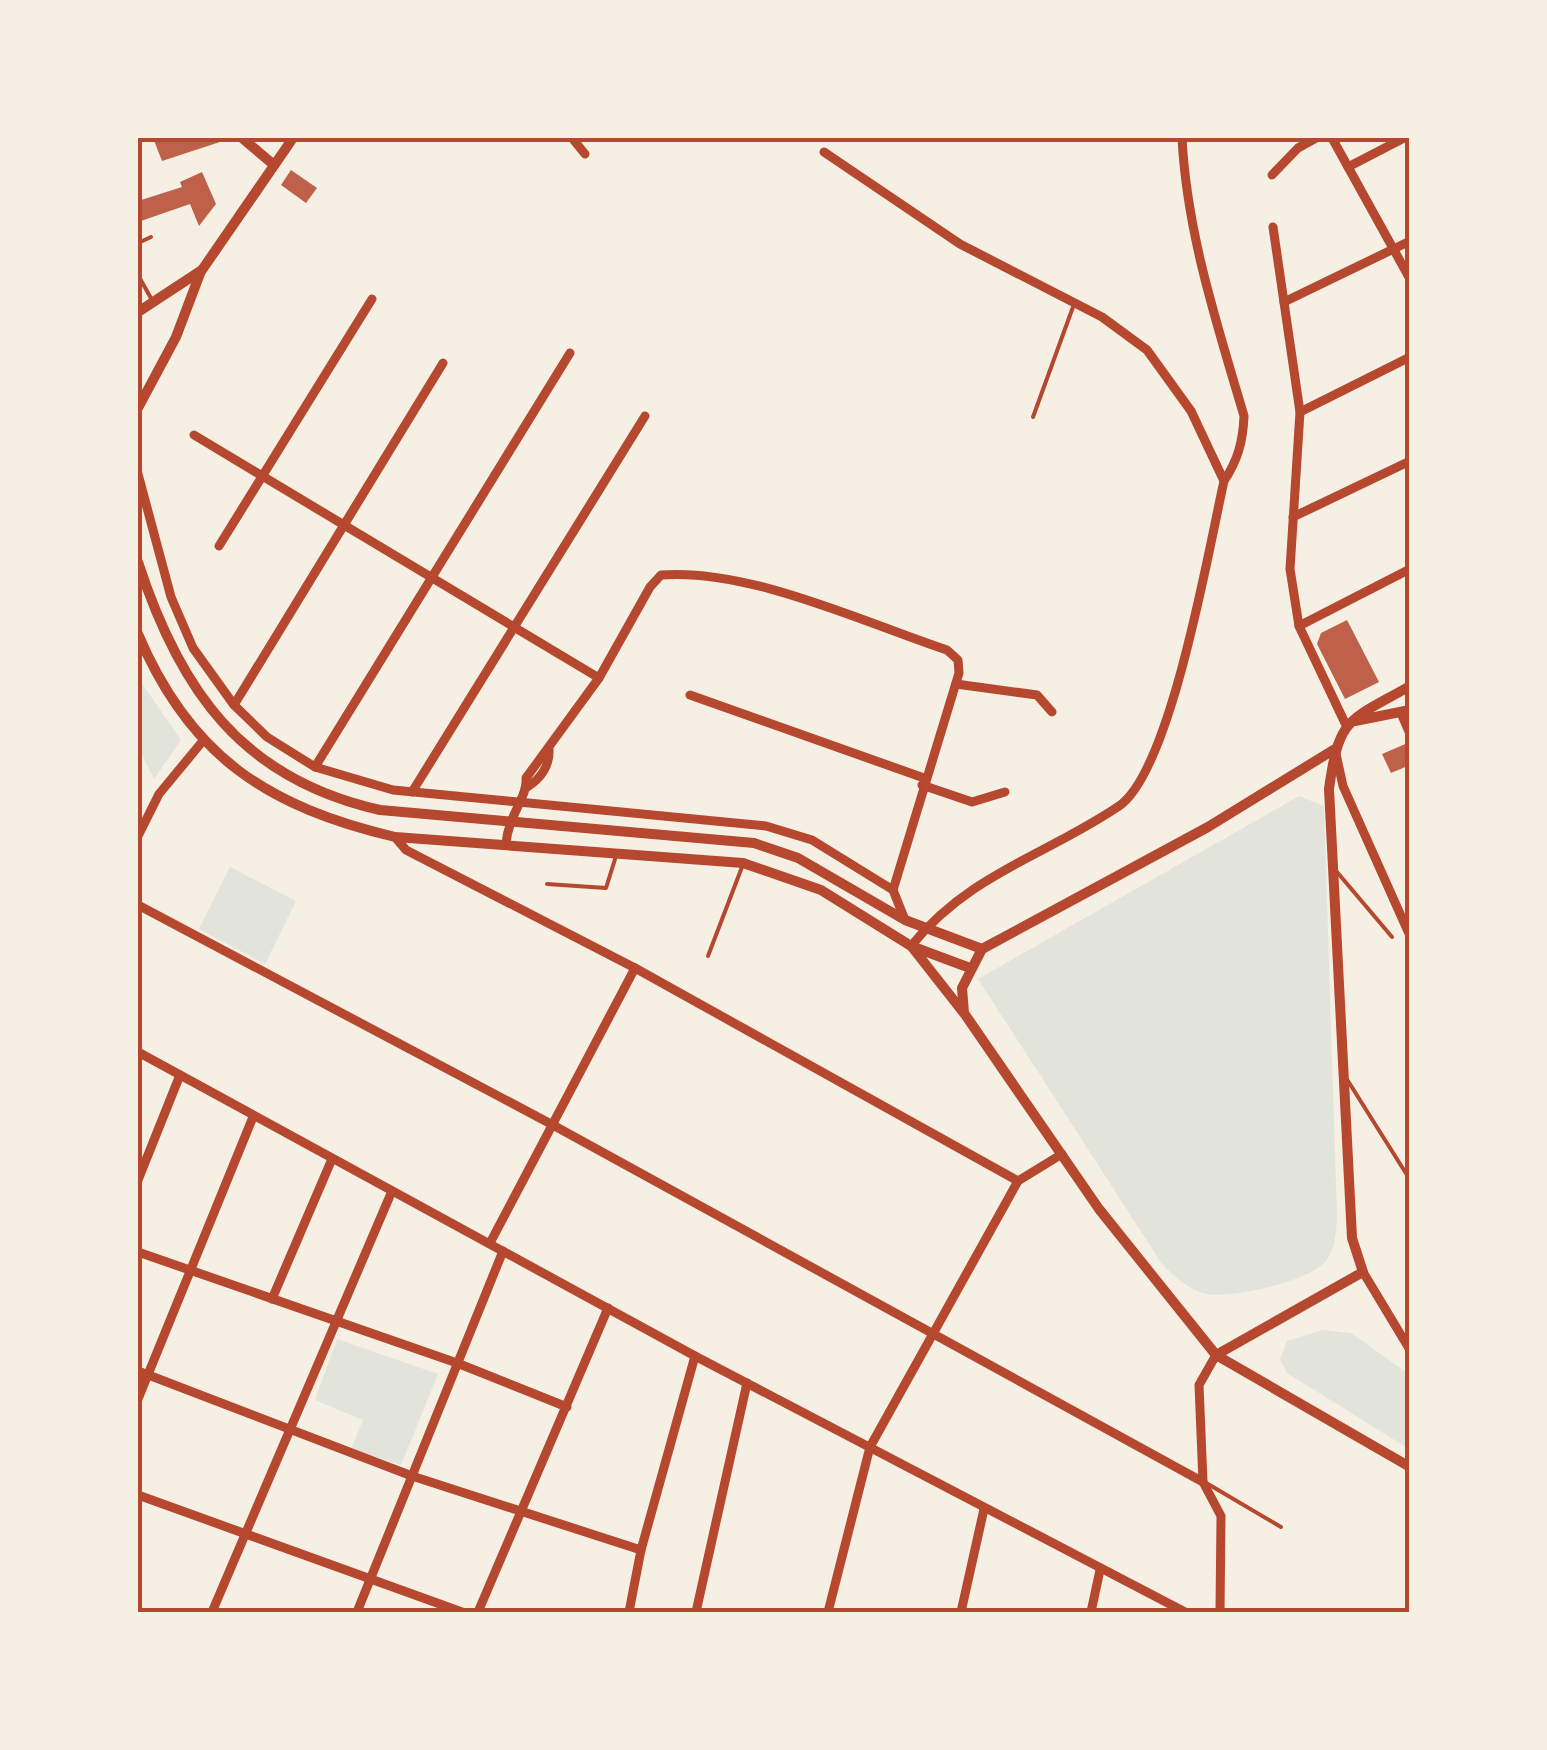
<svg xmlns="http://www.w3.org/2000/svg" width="1547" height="1750" viewBox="0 0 1547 1750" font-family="Jost,sans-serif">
<rect width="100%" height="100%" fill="#f6efe4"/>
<!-- green -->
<g fill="#e2e4dc">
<polygon points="138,678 181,740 154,779 138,747"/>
<path d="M1299,796L1324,806L1337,1216C1336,1232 1336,1248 1326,1261C1310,1281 1232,1299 1207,1294C1188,1290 1175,1277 1162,1264L978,979Z"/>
<polygon points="230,867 296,901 265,964 199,929"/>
<polygon points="1323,1330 1351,1333 1409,1374 1409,1449 1287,1373 1280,1359 1287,1341"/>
<polygon points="337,1339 438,1374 401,1465 351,1449 363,1420 315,1400"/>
</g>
<!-- building -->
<g fill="#bf614a">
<polygon points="153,138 226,138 226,140 162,161"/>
<polygon points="291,170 317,188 306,203 281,185"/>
<polygon points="202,172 216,204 199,226 190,204 138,222 138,201 182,187 180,182"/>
<polygon points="1347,620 1379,682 1345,699 1317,644 1321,633"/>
<polygon points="1410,742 1410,765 1391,773 1382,754"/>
</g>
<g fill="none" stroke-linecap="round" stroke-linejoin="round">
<!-- service -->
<g stroke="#b5482f" stroke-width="4">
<polyline points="138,243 151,237"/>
<polyline points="138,275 152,300"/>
<polyline points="1033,417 1073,307"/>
<polyline points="1337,872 1392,937"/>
<polyline points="547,884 606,888 616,856"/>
<polyline points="708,956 742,867"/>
<polyline points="1348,1081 1407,1175"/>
<polyline points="1208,1484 1281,1527"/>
</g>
<!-- minor -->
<g stroke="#b5482f" stroke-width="9">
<polyline points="572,138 585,154"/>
<polyline points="1332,138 1410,279"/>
<polyline points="824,152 960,244 1102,317 1147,350 1191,411 1224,481"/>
<polyline points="1348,167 1404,138"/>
<polyline points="1272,175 1298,148 1316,138"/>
<polyline points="1273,227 1300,412 1290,569 1299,626 1345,723"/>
<polyline points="1284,302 1410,241"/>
<polyline points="1300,412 1410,357"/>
<polyline points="194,435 599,678"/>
<polyline points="138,474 171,597 193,648 234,705 267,737 315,767 393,790 766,826 812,840 893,890 905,920"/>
<polyline points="1293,517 1410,461"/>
<polyline points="219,546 372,299"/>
<polyline points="1299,626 1410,569"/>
<polyline points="956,684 1037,695 1052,712"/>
<polyline points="690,695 924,778"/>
<polyline points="234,705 443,363"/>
<polyline points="1401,713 1410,734"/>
<polyline points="1336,754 1343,786 1410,936"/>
<polyline points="315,767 570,353"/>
<polyline points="922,785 972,802 1005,792"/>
<path d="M527,787C541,779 550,765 549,749"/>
<polyline points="412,792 645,416"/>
<polyline points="138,836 159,794 202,742"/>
<polyline points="395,837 406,850 635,968 1018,1181"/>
<path d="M506,844C508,815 528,797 526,778L599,678L650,587L661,575C749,568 863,622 947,650L958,660L959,673L893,890"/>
<polyline points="138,905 551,1124 1203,1482"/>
<path d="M911,946C970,873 1047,855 1119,806C1171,771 1209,547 1224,481C1238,460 1243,441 1244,416C1217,324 1187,234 1182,138"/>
<polyline points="138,1052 695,1356 1185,1612"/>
<polyline points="138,1180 180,1075"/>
<polyline points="490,1243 635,968"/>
<polyline points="138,1252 457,1363 567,1407"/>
<polyline points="1363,1272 1410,1350"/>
<polyline points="272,1299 332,1159"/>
<polyline points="1216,1355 1199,1385 1203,1482 1221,1516 1220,1612"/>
<polyline points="138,1371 412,1476 641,1550"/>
<polyline points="138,1399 253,1117"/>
<polyline points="138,1495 462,1612"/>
<polyline points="212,1612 392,1191"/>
<polyline points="357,1612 503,1251"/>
<polyline points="478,1612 608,1308"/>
<polyline points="629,1612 641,1550 695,1356"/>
<polyline points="696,1612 747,1383"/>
<polyline points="828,1612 870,1447 1018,1181 1062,1154"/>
<polyline points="961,1612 984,1509"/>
<polyline points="1091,1612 1100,1570"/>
</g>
<!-- tertiary -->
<g stroke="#b5482f" stroke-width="10">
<polyline points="242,138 274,165"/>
<polyline points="138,312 202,270 293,138"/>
<polyline points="138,408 176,337 201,271"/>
<path d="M138,562C180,691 242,779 380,810L754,843L798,858L905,920L982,949"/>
<path d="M138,634C190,757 268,807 395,837L743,863L821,890L911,946L970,968"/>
<polyline points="1355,721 1410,710"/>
<polyline points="1335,749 1208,827 982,949 962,988 964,1013 1099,1209 1216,1355 1410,1467"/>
<polyline points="912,947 963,1012"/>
<path d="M1216,1355L1363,1272L1352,1238L1329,789C1339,716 1349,721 1410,686"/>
</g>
</g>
<!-- border -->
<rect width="1547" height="1750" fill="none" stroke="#f6efe4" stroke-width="280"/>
<rect x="140" y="140" width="1267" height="1470" fill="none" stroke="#b5482f" stroke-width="4"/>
</svg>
